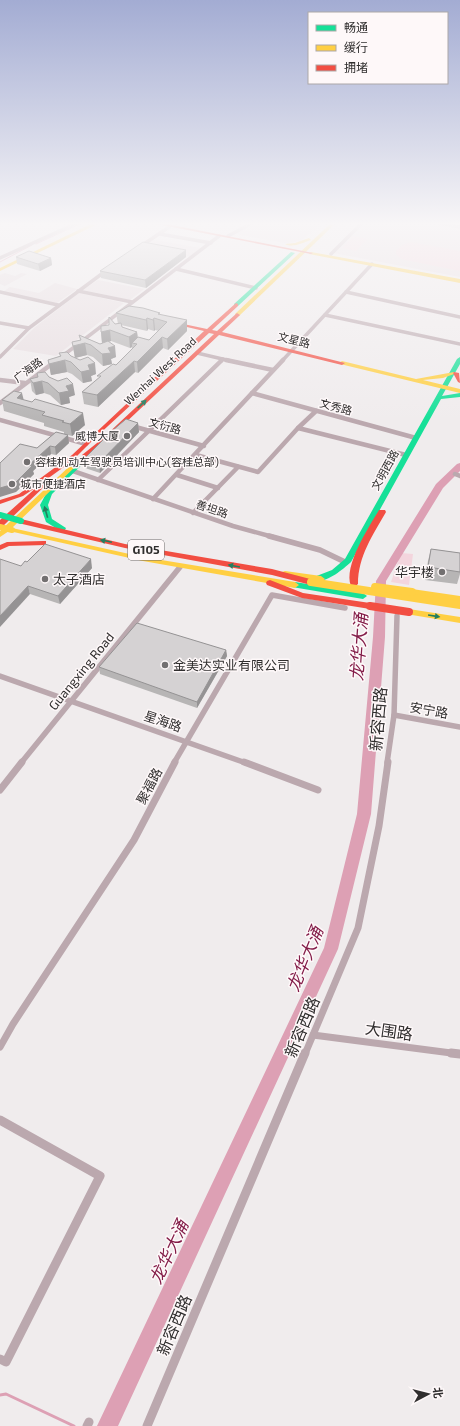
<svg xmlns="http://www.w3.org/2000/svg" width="460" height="1426" viewBox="0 0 460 1426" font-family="'Exo 2','Noto Sans SC',sans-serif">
<rect width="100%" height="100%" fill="#f0eced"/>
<!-- built -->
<g fill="#e8dee1">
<polygon points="258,222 324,222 302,240 295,242 285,243 235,234"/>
<polygon points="363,222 427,222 460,228 460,277 333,253"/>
<polygon points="149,239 201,248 190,257 139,247"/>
<polygon points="5,273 15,276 21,273 27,274 5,286 0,284 0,275"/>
<polygon points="98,280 144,289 130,300 83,290"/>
<polygon points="55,283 77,289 57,303 3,292 10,287 39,293"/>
<polygon points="79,293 124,303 56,356 13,349 34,328"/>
</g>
<!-- green -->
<g fill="#f3d5dd">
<polygon points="353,236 367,239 356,251 342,248"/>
<polygon points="411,242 460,251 460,271 401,259 396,254 396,251 402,245"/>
<polygon points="401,553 413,554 409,585 391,582"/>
</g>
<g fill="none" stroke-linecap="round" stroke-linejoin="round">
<!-- stream-far1 -->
<g stroke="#dda0b4" stroke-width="1">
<polyline points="36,244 84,222"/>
<polyline points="0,262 32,245"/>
</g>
<!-- stream -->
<polyline stroke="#dda0b4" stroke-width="3" points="0,1395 6,1394 74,1426"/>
<!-- river -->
<polygon fill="#dda0b4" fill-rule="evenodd" points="460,463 460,471 443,488 386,581 385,637 371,814 338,949 118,1426 97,1426 324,948 357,814 373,637 376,581 436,484 457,464"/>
<!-- street-far4 -->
<g stroke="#bba8ae" stroke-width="3.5">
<polyline points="432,222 460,227"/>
<polyline points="160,234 211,243"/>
<polyline points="228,236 254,222"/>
<polyline points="141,246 169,227"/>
<polyline points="331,254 363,222"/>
<polyline points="0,258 79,222"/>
<polyline points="176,269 256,288"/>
<polyline points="78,291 132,302"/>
<polyline points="0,292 58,305"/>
<polyline points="346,292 460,317"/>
<polyline points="325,315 460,344"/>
<polyline points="0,323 29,328"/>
<polyline points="197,353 231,361"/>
<polyline points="0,357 29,328 107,270"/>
<polyline points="56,361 219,236"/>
<polyline points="221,361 223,359"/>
<polyline points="282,361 372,264"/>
</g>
<!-- street-far3 -->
<g stroke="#bba8ae" stroke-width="4.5">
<polyline points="226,360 273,370"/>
<polyline points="0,380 25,383"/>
<polyline points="252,393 416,438"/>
<polyline points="0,403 57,360"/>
<polyline points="0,420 86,444"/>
<polyline points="132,426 204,446"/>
<polyline points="298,428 406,455"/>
<polyline points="196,455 258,472 298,428 316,411"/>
<polyline points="73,471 233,526 273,537"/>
<polyline points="455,474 460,476"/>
<polyline points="177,475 218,488"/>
<polyline points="98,480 222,360"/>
<polyline points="153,499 283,360"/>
<polyline points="193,513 238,467"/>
</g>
<!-- street-far2 -->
<g stroke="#bba8ae" stroke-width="5.5">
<polyline points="269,536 320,550 345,562"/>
<polyline points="0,676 246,763"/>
<polyline points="394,715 460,727"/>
<polyline points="21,763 180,567"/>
<polyline points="174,763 272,595 345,608"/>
<polyline points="387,763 394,715 397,616"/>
</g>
<!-- street-far1 -->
<g stroke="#bba8ae" stroke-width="7">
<polyline points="244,762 318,790"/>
<polyline points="0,790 22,762"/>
<polyline points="313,1035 459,1054"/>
<polyline points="0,1047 13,1024 134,840 175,762"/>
<polyline points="305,1054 358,928 379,826 388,762"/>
</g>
<!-- street -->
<g stroke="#bba8ae" stroke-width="9">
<polyline points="451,1053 460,1054"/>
<polyline points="0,1120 100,1176 6,1362 0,1359"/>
<polyline points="87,1426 89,1422"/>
<polyline points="147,1426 305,1053"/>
</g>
<!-- fast -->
<g fill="#16e098" fill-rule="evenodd">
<polygon points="291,252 295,253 238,306 234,306 234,304"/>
<path d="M460,357V364L442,396L460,393V397L441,399L351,562C342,570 327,583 314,581L313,579L314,577L332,570L345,559L457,359Z"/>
<polygon points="94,448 97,450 96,451 52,494 48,505 52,519 66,528 65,530 59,530 46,522 40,505 47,492 92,449"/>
<polygon points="295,582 363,593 367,596 363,599 292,587 291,585 292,583"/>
</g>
<!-- slow -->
<g fill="#ffcf43" fill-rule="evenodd">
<polygon points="95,222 102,222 0,271 0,268"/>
<polygon points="332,222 337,222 239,316 235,316 235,314"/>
<path d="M309,238L311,240C302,243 293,248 285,244L295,243Z"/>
<polygon points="311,252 460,279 460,283 309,254 309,253"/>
<polygon points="342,361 416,379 454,372 454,374 443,378 423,380 460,389 460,393 340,364 339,363"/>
<polygon points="75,462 77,463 77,465 12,528 143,557 295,582 299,585 295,588 143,561 9,531 0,537 0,531 73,463"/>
<polygon points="285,571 321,576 325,579 321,582 282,576 281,574 282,572"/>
<polygon points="412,589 460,596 460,602 409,594 408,592"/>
<polygon points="409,609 460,617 460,623 406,614 405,612"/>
</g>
<!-- jam -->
<g fill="#f24e42" fill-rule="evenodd">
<polygon points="146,222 157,222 313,253 311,254"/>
<polygon points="236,303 238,304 238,306 212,330 217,331 237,313 240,315 239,316 222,332 345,363 342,365 219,335 106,441 86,457 82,457 82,455 102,439 214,334 209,333 95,438 70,463 68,464 43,482 47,484 3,526 0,526 0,520 38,486 23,496 0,504 0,500 19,494 72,455 204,331 174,324 174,322 207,329"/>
<polygon points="454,372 459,373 460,383 458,382 453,373"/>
<path d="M379,510H385L386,512C373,535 358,556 358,584L354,587L351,586C343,566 369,527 379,510Z"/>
<polygon points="18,519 21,519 125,544 272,569 314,580 315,582 311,585 272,575 125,548 18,523"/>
<polygon points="43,541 46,541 46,545 9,546 0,550 0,545 7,542"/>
<polygon points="270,580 303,593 370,603 374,606 370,609 302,598 267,585 266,583 267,581"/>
</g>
<!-- fast-bridge -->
<polyline stroke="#16e098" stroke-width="6" points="0,515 21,521"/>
<!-- slow-bridge-far1 -->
<polyline stroke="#ffcf43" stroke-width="6" points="0,527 12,530"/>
<!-- slow-bridge -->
<g stroke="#ffcf43" stroke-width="8">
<polyline points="311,582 460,605"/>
<polyline points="375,587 412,592"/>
</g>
<!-- jam-bridge -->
<polyline stroke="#f24e42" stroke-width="8" points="370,606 409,612"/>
</g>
<!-- wall -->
<g fill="#b7b5b5" fill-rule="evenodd">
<polygon points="16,257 51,258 52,265 40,271 17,264"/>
<polygon points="186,257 146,288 101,278 100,271"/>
<path d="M116,313L160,314L187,331L168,350L163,348L138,373L135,372L98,407L84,404L82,392L116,365L132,350V347L130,348L111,341L109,342L116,357L111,359L112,364L103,366L93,357L87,355L75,358L72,342L80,340L79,335L100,344L102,343L101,332L115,324H118ZM121,325L147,331L148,329L154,331L155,330L159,331L149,340L138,337L137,332L122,327Z"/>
<polygon points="59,353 71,356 96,374 91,376 92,381 83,383 72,374 67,372 51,375 48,360 60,356"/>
<polygon points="37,373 49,377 75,395 69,397 70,403 61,405 50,395 44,393 36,395 32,391 30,379 38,377"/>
<polygon points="2,400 23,400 85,425 72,436 64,434 64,432 44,426 44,423 4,411"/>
<polygon points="138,423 139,432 100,473 85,468 84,459"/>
<polygon points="56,432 69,443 56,455 51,454 33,471 34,474 16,492 37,448"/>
<polygon points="431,549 460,553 460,574 457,584 425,580 428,561"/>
<polygon points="27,562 92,568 60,604 30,594 21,566"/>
<polygon points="226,650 227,656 197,708 100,674 99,667"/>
</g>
<!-- shaded-wall -->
<g fill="#959394">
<polygon points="186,250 186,257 146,288 145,280"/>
<polygon points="51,258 52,265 40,271 38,264"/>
<polygon points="147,318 148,329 147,331 146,320"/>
<polygon points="154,318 155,330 154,331 153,320"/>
<polygon points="187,320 187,331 168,350 167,339"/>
<polygon points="110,330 111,341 102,343 101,332"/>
<polygon points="137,332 138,343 132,343 132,347 130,348 129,337"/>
<polygon points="162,337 163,348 138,373 137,362"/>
<polygon points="85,343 87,355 75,358 73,346"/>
<polygon points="115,346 116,357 111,359 112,364 103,366 102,354 108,348"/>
<polygon points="65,360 67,372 51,375 49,364"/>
<polygon points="134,361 135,372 98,407 97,395"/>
<polygon points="95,363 96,374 91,376 92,381 83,383 81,372 88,365"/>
<polygon points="42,381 44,393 36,395 33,383"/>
<polygon points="73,384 75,395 69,397 70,403 61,405 59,393 66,386"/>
<polygon points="22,393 25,405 17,398"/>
<polygon points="83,413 85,425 72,436 70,424"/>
<polygon points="138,423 139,432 100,473 99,463"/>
<polygon points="68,435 69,443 56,455 55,447"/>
<polygon points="50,446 51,454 33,471 34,474 16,492 0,497 0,488 29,465"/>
<polygon points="91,559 92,568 60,604 58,596"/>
<polygon points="28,586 30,594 0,627 0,616"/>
<polygon points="226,650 227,656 197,708 197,702"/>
</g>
<!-- building -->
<g fill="#d5d2d3" stroke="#959394">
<polygon points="143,242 186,250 145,280 100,271"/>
<polygon points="29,251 51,258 38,264 16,257"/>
<polygon points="129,306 143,308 160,313 158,314 187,320 167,339 162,337 137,362 134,361 97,395 82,392 101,376 97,376 113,364 116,365 137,344 132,343 138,337 149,340 167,322 154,318 153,320 147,318 146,320 116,313"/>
<polygon points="109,317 115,324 121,323 122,327 137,332 129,337 110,330 101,332 101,326 109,325"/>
<polygon points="79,335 100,344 108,341 115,346 108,348 111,353 102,354 91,345 85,343 73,346 72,342 81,340"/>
<polygon points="67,352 71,356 80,360 88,357 95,363 88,365 90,370 81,372 71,362 65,360 49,364 48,360 61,356 59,353"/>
<polygon points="45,372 49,377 58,381 67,378 73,384 66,386 69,391 59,393 48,383 42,381 33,383 30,379 38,377 37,373"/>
<polygon points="14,391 22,393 17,398 32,402 35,399 83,413 70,424 62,422 64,421 42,415 45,412 2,400"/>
<polygon points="126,419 138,423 99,463 84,459 112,431"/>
<polygon points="56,432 68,435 55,447 50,446 29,465 32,466 14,484 0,488 0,463 20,444 37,448"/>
<polygon points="45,544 91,559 58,596 28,586 0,616 0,559 21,566 25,561 27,562"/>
<polygon points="431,549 460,553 460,572 428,567"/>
<polygon points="137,623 226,650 197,702 99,667"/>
</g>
<!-- one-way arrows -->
<defs><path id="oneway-solid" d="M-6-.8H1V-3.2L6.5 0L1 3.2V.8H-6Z"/></defs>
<g fill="#247e5e">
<use href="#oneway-solid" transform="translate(142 404) rotate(-43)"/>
<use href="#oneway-solid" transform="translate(46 512) rotate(-106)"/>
<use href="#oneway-solid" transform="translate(106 541) rotate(-168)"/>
<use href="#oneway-solid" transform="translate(234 566) rotate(-170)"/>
<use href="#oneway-solid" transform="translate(434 616) rotate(9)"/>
</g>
<!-- sky -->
<linearGradient id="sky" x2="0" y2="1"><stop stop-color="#a3acd3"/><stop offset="0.53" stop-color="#f8f6f7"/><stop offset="1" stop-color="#f8f6f7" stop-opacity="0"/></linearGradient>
<rect width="460" height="422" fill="url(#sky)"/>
<!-- markers -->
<g fill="#737071" stroke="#fef8f9" stroke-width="1.5">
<circle cx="127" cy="436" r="4"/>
<circle cx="27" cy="462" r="4"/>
<circle cx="12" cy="484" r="4"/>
<circle cx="442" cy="572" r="4"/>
<circle cx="45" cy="579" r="4"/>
<circle cx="165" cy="665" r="4"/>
</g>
<g text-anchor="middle" stroke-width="3" stroke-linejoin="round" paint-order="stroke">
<!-- far-street labels -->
<g font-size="11" fill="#302e2e" stroke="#fef8f9">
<text transform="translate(294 340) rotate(14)" y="4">文星路</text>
<text transform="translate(28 370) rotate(-37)" y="4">广海路</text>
<text transform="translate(160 371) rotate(-43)" y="4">Wenhai West Road</text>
<text transform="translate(336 407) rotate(15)" y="4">文秀路</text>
<text transform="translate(165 426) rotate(15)" y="4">文衍路</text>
<text transform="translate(385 470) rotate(-61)" y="4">文明西路</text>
<text transform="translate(212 509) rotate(19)" y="4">善坦路</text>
</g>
<!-- far-poi labels -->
<g font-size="11" fill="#302e2e" stroke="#fef8f9" text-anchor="start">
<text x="119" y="440" text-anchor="end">威博大厦</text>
<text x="35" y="466">容桂机动车驾驶员培训中心(容桂总部)</text>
<text x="20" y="488">城市便捷酒店</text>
</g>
<!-- shield labels -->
<rect fill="#fef8f9" stroke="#6e6b6b" stroke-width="1" x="128" y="540" width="36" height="20" rx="3"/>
<g font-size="12" font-weight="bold" fill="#302e2e">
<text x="146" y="554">G105</text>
</g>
<!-- poi labels -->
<g font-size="13" fill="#302e2e" stroke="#fef8f9" text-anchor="start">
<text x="434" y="577" text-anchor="end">华宇楼</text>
<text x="53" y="584">太子酒店</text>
<text x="173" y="670">金美达实业有限公司</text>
</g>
<!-- street labels -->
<g font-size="13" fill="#302e2e" stroke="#fef8f9">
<text transform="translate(81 671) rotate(-51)" y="5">Guangxing Road</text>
<text transform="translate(429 710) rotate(10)" y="5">安宁路</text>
<text transform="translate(163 721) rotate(19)" y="5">星海路</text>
<text transform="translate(149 786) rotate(-62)" y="5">聚福路</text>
</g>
<!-- near-street labels -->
<g font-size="16" fill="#302e2e" stroke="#fef8f9">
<text transform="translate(378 719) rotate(-85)" y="6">新容西路</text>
<text transform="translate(302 1027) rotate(-67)" y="6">新容西路</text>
<text transform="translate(389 1031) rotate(8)" y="6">大围路</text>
<text transform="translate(174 1325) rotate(-67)" y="6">新容西路</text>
</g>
<!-- near-water labels -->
<g font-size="17" font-style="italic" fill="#831c48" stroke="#fef8f9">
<text transform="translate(359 647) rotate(-86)" y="6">龙华大涌</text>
<text transform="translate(305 959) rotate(-68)" y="6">龙华大涌</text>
<text transform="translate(169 1252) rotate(-65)" y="6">龙华大涌</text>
</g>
</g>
<!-- legend -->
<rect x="308" y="12" width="140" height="72" fill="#fef8f9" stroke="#aca7a8"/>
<rect x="316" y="25" width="20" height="6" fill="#16e098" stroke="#aca7a8"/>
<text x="344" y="32" font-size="12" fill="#302e2e">畅通</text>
<rect x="316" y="45" width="20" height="6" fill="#ffcf43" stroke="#aca7a8"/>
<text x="344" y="52" font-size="12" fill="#302e2e">缓行</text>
<rect x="316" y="65" width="20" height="6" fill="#f24e42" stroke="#aca7a8"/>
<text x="344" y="72" font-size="12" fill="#302e2e">拥堵</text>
<!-- north arrow -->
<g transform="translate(428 1394) rotate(83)" stroke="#fef8f9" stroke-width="3" paint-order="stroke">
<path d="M0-3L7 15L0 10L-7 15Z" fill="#302e2e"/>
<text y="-6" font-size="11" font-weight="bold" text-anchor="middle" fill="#302e2e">北</text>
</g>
</svg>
